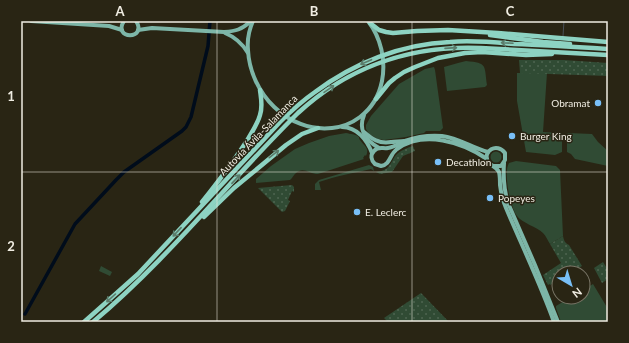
<svg xmlns="http://www.w3.org/2000/svg" width="629" height="343" viewBox="0 0 629 343" font-family="Lato,sans-serif">
<defs>
<pattern id="park-dots" width="8" height="8" patternUnits="userSpaceOnUse"><rect width="8" height="8" fill="#304b34"/><path d="M2 2h.1M6 6h.1" fill="none" stroke="#4e6551" stroke-width="1.8" stroke-linecap="round"/></pattern>
</defs>
<rect width="100%" height="100%" fill="#292514"/>
<!-- grass -->
<g fill="#304b34">
<path d="M466,61C488,63 484,65 487,85L485,87L447,91L444,67L458,63Z"/>
<polygon points="434,67 435,70 443,128 440,131 426,131 424,133 406,137 384,140 378,139 369,134 366,129 366,125 371,116 399,84 425,69"/>
<polygon points="517,73 547,73 543,132 562,133 562,152 555,155 526,152 517,101"/>
<path d="M346,133C350,134 356,134 359,137C359,138 359,139 360,140C364,146 370,148 366,156L365,155L363,158L364,159L318,174C310,174 303,166 296,173C293,175 293,178 290,180L256,183V179L271,166L295,149L309,143L329,136Z"/>
<polygon points="568,133 592,134 598,142 608,151 608,166 575,159 571,154 567,152 567,135"/>
<circle cx="496" cy="157" r="5.5"/>
<path d="M516,161L556,166L560,170L563,236L550,244C548,241 546,236 543,233C537,227 522,223 517,216C510,207 503,172 509,163Z"/>
<path d="M369,165L373,167L374,171L371,169C354,173 336,176 319,182L321,190H315V184L319,180Z"/>
<polygon points="101,266 112,272 110,276 99,271"/>
<polygon points="593,284 608,309 608,322 561,322 556,308 556,306 571,297 583,297 583,290"/>
</g>
<!-- park -->
<g fill="url(#park-dots)">
<polygon points="519,60 564,60 608,63 608,76 520,73"/>
<path d="M413,146L415,151L403,156L392,172L380,174L376,172C383,171 387,170 391,163C393,160 394,157 396,155C401,150 407,148 413,146Z"/>
<polygon points="292,185 294,187 294,192 292,191 288,200 290,201 285,211 282,212 258,188"/>
<path d="M563,236C564,241 565,243 569,245L582,266L570,273H559V280L550,285V284L548,285L543,275L561,263L550,244Z"/>
<polygon points="603,262 608,270 608,279 602,283 594,268"/>
<polygon points="421,293 449,322 388,322 384,318"/>
</g>
<g fill="none" stroke-linecap="round" stroke-linejoin="round">
<!-- stream -->
<polyline stroke="#485057" stroke-width="1" points="563,36 564,21"/>
<!-- canal -->
<g stroke="#000c1b" stroke-width="3.5">
<polyline points="25,314 75,224 116,180 124,172 182,131 186,127 191,117 208,46 210,21"/>
<polyline points="21,321 21,320"/>
</g>
<!-- primary -->
<g stroke="#7db6a8" stroke-width="4">
<polyline points="31,21 109,26 122,30"/>
<path d="M124,21C112,40 148,40 136,21"/>
<path d="M253,21C249,30 247,40 248,50C250,93 288,133 332,128C342,127 352,123 360,117C372,108 379,96 382,81C386,60 381,38 368,21"/>
<path d="M138,30L152,28L224,32C236,31 241,30 251,21"/>
<path d="M225,33C235,37 242,43 248,53"/>
<path d="M364,115C358,130 365,140 379,148"/>
<path d="M342,127C357,127 367,140 372,153"/>
<path d="M364,132C372,139 379,144 391,142C395,142 400,141 404,141"/>
<path d="M487,159C462,142 424,130 397,149C389,155 391,164 381,166L375,164C371,160 370,155 374,151C378,146 383,149 388,148C394,147 400,143 405,141C416,137 430,135 442,136C459,138 472,148 488,152"/>
<path d="M504,163C503,177 504,190 508,203L535,265L558,322"/>
<path d="M494,166H501L505,160V153C497,142 482,151 488,162C491,166 497,167 499,172C500,176 500,181 500,185C501,193 503,201 506,208C522,246 540,283 554,322"/>
</g>
<!-- highway -->
<g stroke="#8dd3c2" stroke-width="4.5">
<polyline points="370,23 379,30 386,32 393,33 417,31 448,30 498,33 608,42"/>
<polyline points="490,35 543,42 570,44"/>
<polyline points="376,99 389,83 395,78 404,72 415,67 438,58 465,53 482,52 526,55 552,54"/>
<path d="M202,202C218,182 234,161 248,139C252,132 258,123 260,115C263,106 261,98 260,90"/>
<polyline points="204,217 234,188 286,145 302,134 318,128"/>
<path d="M84,322L110,299L138,274L280,122C291,111 302,101 315,92C354,63 401,44 450,42C471,40 493,42 514,44C545,45 577,47 608,49"/>
<path d="M93,322C168,259 229,181 298,113C349,66 412,45 481,48L608,55"/>
</g>
</g>
<!-- one-way arrows -->
<defs><path id="oneway-shaft" d="M-6 0H5M1.5-3L5.5 0L1.5 3" fill="none" stroke-width="1.6" stroke-linecap="round" stroke-linejoin="round"/></defs>
<g stroke="#5b7c6b">
<use href="#oneway-shaft" transform="translate(507 43) rotate(-177)"/>
<use href="#oneway-shaft" transform="translate(451 48) rotate(-4)"/>
<use href="#oneway-shaft" transform="translate(366 62) rotate(157)"/>
<use href="#oneway-shaft" transform="translate(329 89) rotate(-35)"/>
<use href="#oneway-shaft" transform="translate(274 154) rotate(-38)"/>
<use href="#oneway-shaft" transform="translate(236 179) rotate(-47)"/>
<use href="#oneway-shaft" transform="translate(177 232) rotate(133)"/>
<use href="#oneway-shaft" transform="translate(111 298) rotate(138)"/>
</g>
<!-- grid -->
<path fill="none" stroke="#f0ede2" stroke-width="1" stroke-opacity="0.55" d="M217,21V322M412,21V322M21,172H608"/>
<!-- markers -->
<g fill="#78bff7" stroke="#292514" stroke-width="1.5">
<circle cx="598" cy="103" r="4"/>
<circle cx="512" cy="136" r="4"/>
<circle cx="438" cy="162" r="4"/>
<circle cx="490" cy="198" r="4"/>
<circle cx="357" cy="212" r="4"/>
</g>
<g text-anchor="middle" stroke-width="3" stroke-linejoin="round" paint-order="stroke">
<!-- poi labels -->
<g font-size="10" fill="#f0ede2" stroke="#292514" text-anchor="start">
<text x="590" y="107" text-anchor="end">Obramat</text>
<text x="520" y="140">Burger King</text>
<text x="446" y="166">Decathlon</text>
<text x="498" y="202">Popeyes</text>
<text x="365" y="216">E. Leclerc</text>
</g>
<!-- street labels -->
<g font-size="10" fill="#f0ede2" stroke="#292514">
<text transform="translate(258 135) rotate(-46)" y="4">Autovía Ávila-Salamanca</text>
</g>
</g>
<!-- border -->
<rect width="629" height="343" fill="none" stroke="#292514" stroke-width="44"/>
<!-- north arrow -->
<g transform="translate(571 285) rotate(142)"><circle r="19" fill="#292514" stroke="#797566"/>
<path d="M0-3L7 15L0 10L-7 15Z" fill="#78bff7"/>
<text y="-6" font-size="11" font-weight="bold" text-anchor="middle" fill="#f0ede2">N</text>
</g>
<rect x="22" y="22" width="585" height="299" fill="none" stroke="#f0ede2" stroke-width="1.5"/>
<g font-size="13" text-anchor="middle" font-weight="bold" fill="#f0ede2">
<text x="120" y="16">A</text>
<text x="314" y="16">B</text>
<text x="510" y="16">C</text>
<text x="11" y="101">1</text>
<text x="11" y="251">2</text>
</g>
</svg>
